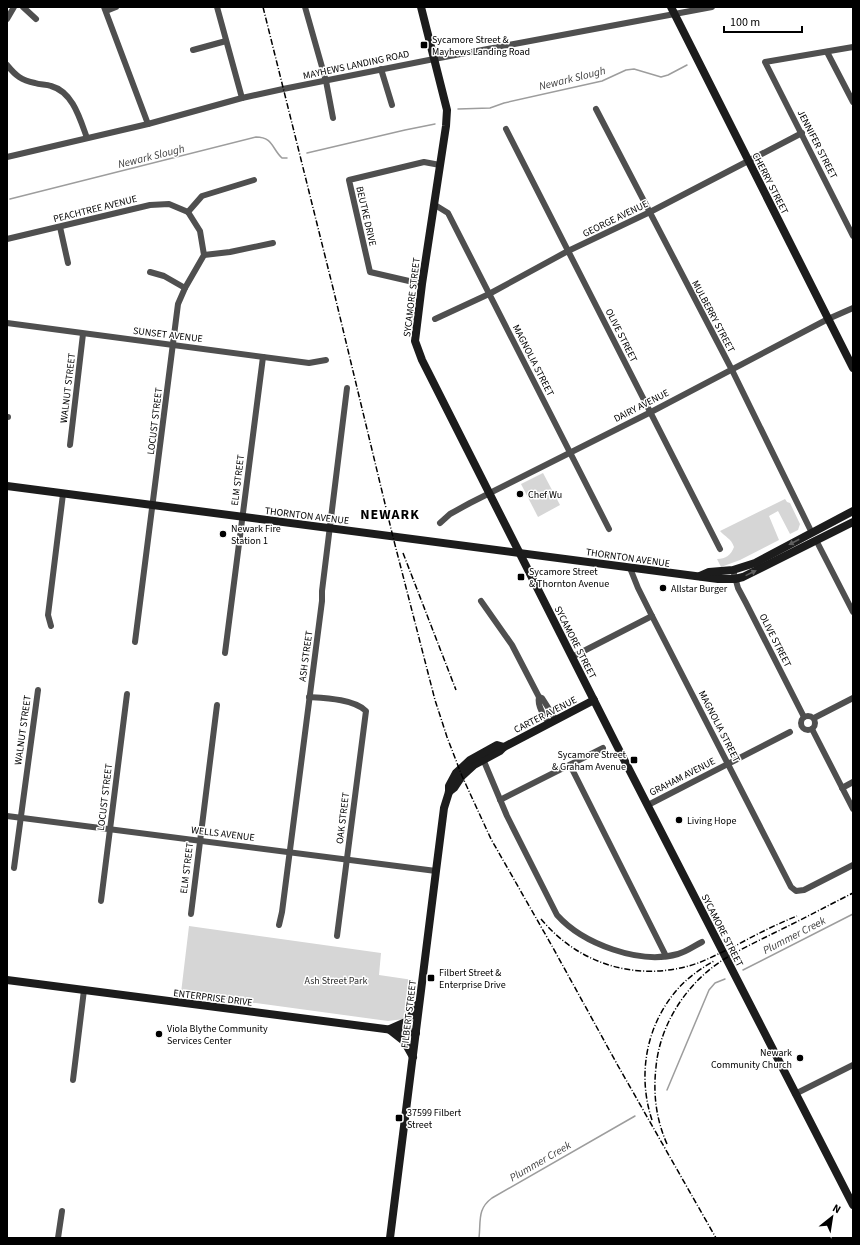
<svg xmlns="http://www.w3.org/2000/svg" width="860" height="1245" viewBox="0 0 860 1245" font-family="'Source Sans 3',sans-serif">
<rect width="100%" height="100%" fill="#fff"/>
<!-- green -->
<g fill="#d6d6d6">
<polygon points="543,473 560,505 538,517 521,484"/>
<path d="M785,499L787,502L790,503L800,524L798,530L790,534L778,511L769,516L779,540L740,560L721,567L717,559C726,559 731,555 734,547C731,538 725,537 720,531Z"/>
<polygon points="189,926 381,953 379,975 413,980 408,1013 404,1019 388,1021 181,993"/>
</g>
<g fill="none" stroke-linecap="round" stroke-linejoin="round">
<!-- stream -->
<g stroke="#9d9d9d" stroke-width="1.5">
<polyline points="458,109 490,108 504,103 602,81 626,70 634,69 661,77 668,75 687,65"/>
<polyline points="307,153 405,130 435,124"/>
<path d="M10,199L256,137C273,137 272,149 282,158H287"/>
<polyline points="743,970 853,914"/>
<polyline points="667,1090 709,990 715,983 725,979"/>
<path d="M479,1238C481,1221 477,1209 492,1198L635,1116"/>
</g>
<!-- street -->
<g stroke="#4f4f4f" stroke-width="6">
<polyline points="23,7 36,19"/>
<polyline points="104,7 148,124"/>
<polyline points="217,7 242,98"/>
<polyline points="305,7 326,81 333,118"/>
<polyline points="106,11 116,7"/>
<polyline points="7,19 14,7"/>
<polyline points="853,47 765,62 853,236"/>
<polyline points="193,50 226,41"/>
<polyline points="827,52 853,102"/>
<path d="M7,65C16,76 21,80 35,83C40,85 46,84 51,86C73,92 80,119 87,138"/>
<polyline points="381,69 392,105"/>
<polyline points="596,109 732,370 812,533"/>
<polyline points="506,129 720,549"/>
<polyline points="7,157 148,124 242,98 283,89 434,59 712,7"/>
<polyline points="435,205 448,213 609,529"/>
<polyline points="188,212 202,196 254,180"/>
<polyline points="60,227 68,263"/>
<polyline points="7,239 150,205 169,204 188,212"/>
<polyline points="204,255 230,252 273,243"/>
<polyline points="150,272 164,276 185,288"/>
<polyline points="422,284 370,272 349,180 424,162 440,165"/>
<polyline points="435,319 489,294 568,251 650,212 802,133"/>
<polyline points="7,323 309,363 326,360"/>
<polyline points="7,417 8,417"/>
<polyline points="70,445 83,334"/>
<polyline points="440,523 450,514 470,503 651,412 828,319 853,308"/>
<polyline points="816,540 853,612"/>
<polyline points="630,568 638,588 652,616 791,887 796,891 804,890 853,865"/>
<polyline points="733,570 738,588 746,603 804,717"/>
<polyline points="481,601 512,645 539,697 542,698 556,720"/>
<polyline points="51,626 48,615 63,494"/>
<polyline points="135,642 178,304 185,288 204,255 200,231 188,212"/>
<polyline points="225,653 263,357"/>
<polyline points="572,657 652,616"/>
<path d="M309,697C325,698 354,699 366,711L337,936"/>
<path d="M539,697C537,706 544,716 549,723"/>
<circle cx="808" cy="723" r="7"/>
<polyline points="814,718 853,698"/>
<polyline points="812,729 853,809"/>
<path d="M483,759L507,816L557,915C583,944 640,965 678,954C686,952 694,946 702,942"/>
<polyline points="570,765 666,956"/>
<polyline points="842,788 853,782"/>
<polyline points="500,800 603,748"/>
<polyline points="648,805 790,732"/>
<polyline points="7,816 436,871"/>
<polyline points="14,868 38,690"/>
<polyline points="101,901 127,694"/>
<polyline points="191,914 217,705"/>
<polyline points="279,925 282,912 322,601 322,591 347,388"/>
<polyline points="73,1080 84,990"/>
<polyline points="795,1094 853,1065"/>
<polyline points="58,1238 62,1211"/>
</g>
<!-- secondary -->
<g stroke="#1c1c1c" stroke-width="8">
<polyline points="421,7 447,110 446,126 422,284 415,341 422,360 615,742 853,1205"/>
<polyline points="671,7 853,368"/>
<polyline points="7,486 718,579 735,579 743,577 853,522"/>
<polyline points="700,576 709,572 733,570 755,563 853,511"/>
<polyline points="449,792 454,788 462,776 474,765 500,751 504,747 594,700"/>
<polyline points="7,980 416,1033"/>
<polyline points="390,1029 408,1021 417,1005"/>
<polyline points="390,1030 404,1041 413,1057"/>
<polyline points="390,1238 436,871 444,808 449,792 449,786 456,773 470,760 497,745 504,747"/>
</g>
<!-- rail -->
<g stroke="#000" stroke-width="1.5" stroke-dasharray="6 2 1 2" stroke-linecap="butt">
<polyline points="263,7 333,288 393,537 435,700 447,737 462,776 491,839 552,946 617,1064 716,1238"/>
<polyline points="403,553 456,690"/>
<path d="M541,919C580,966 641,983 698,963C711,958 724,951 737,945C757,934 777,924 797,916"/>
<path d="M652,1120C638,1078 645,1031 672,996C683,981 698,970 714,961"/>
<path d="M667,1144C656,1119 653,1094 656,1067C660,1023 688,981 726,958C741,949 758,941 774,933C801,920 827,906 853,893"/>
</g>
</g>
<!-- one-way arrows -->
<defs><path id="oneway-solid" d="M-6-.8H1V-3.2L6.5 0L1 3.2V.8H-6Z"/></defs>
<g fill="#606060">
<use href="#oneway-solid" transform="translate(794 542) rotate(152)"/>
<use href="#oneway-solid" transform="translate(751 573) rotate(-26)"/>
</g>
<!-- markers -->
<g fill="#000" stroke="#fff" stroke-width="1.5">
<rect x="420" y="41" width="8" height="8" rx="2"/>
<circle cx="520" cy="494" r="4"/>
<circle cx="223" cy="534" r="4"/>
<rect x="517" y="573" width="8" height="8" rx="2"/>
<circle cx="663" cy="588" r="4"/>
<rect x="630" y="756" width="8" height="8" rx="2"/>
<circle cx="679" cy="820" r="4"/>
<rect x="427" y="974" width="8" height="8" rx="2"/>
<circle cx="159" cy="1034" r="4"/>
<circle cx="800" cy="1058" r="4"/>
<rect x="395" y="1114" width="8" height="8" rx="2"/>
</g>
<g text-anchor="middle" stroke-width="3" stroke-linejoin="round" paint-order="stroke">
<!-- poi labels -->
<g font-size="10" fill="#000" stroke="#fff" text-anchor="start">
<text x="432" y="43">Sycamore Street &amp;<tspan x="432" dy="12">Mayhews Landing Road</tspan></text>
<text x="528" y="498">Chef Wu</text>
<text x="231" y="532">Newark Fire<tspan x="231" dy="12">Station 1</tspan></text>
<text x="529" y="575">Sycamore Street<tspan x="529" dy="12">&amp; Thornton Avenue</tspan></text>
<text x="671" y="592">Allstar Burger</text>
<text x="626" y="758" text-anchor="end">Sycamore Street<tspan x="626" dy="12">&amp; Graham Avenue</tspan></text>
<text x="687" y="824">Living Hope</text>
<text x="439" y="976">Filbert Street &amp;<tspan x="439" dy="12">Enterprise Drive</tspan></text>
<text x="167" y="1032">Viola Blythe Community<tspan x="167" dy="12">Services Center</tspan></text>
<text x="792" y="1056" text-anchor="end">Newark<tspan x="792" dy="12">Community Church</tspan></text>
<text x="407" y="1116">37599 Filbert<tspan x="407" dy="12">Street</tspan></text>
</g>
<!-- street labels -->
<g font-size="10" fill="#000" stroke="#fff">
<text transform="translate(356 64) rotate(-12)" y="4">MAYHEWS LANDING ROAD</text>
<text transform="translate(818 144) rotate(63)" y="4">JENNIFER STREET</text>
<text transform="translate(771 183) rotate(63)" y="4">CHERRY STREET</text>
<text transform="translate(95 208) rotate(-14)" y="4">PEACHTREE AVENUE</text>
<text transform="translate(367 216) rotate(77)" y="4">BEUTKE DRIVE</text>
<text transform="translate(615 218) rotate(-26)" y="4">GEORGE AVENUE</text>
<text transform="translate(411 297) rotate(-83)" y="4">SYCAMORE STREET</text>
<text transform="translate(714 316) rotate(62)" y="4">MULBERRY STREET</text>
<text transform="translate(168 334) rotate(7)" y="4">SUNSET AVENUE</text>
<text transform="translate(622 335) rotate(63)" y="4">OLIVE STREET</text>
<text transform="translate(534 360) rotate(63)" y="4">MAGNOLIA STREET</text>
<text transform="translate(67 388) rotate(-83)" y="4">WALNUT STREET</text>
<text transform="translate(641 405) rotate(-27)" y="4">DAIRY AVENUE</text>
<text transform="translate(154 421) rotate(-83)" y="4">LOCUST STREET</text>
<text transform="translate(237 480) rotate(-83)" y="4">ELM STREET</text>
<text transform="translate(307 515) rotate(7)" y="4">THORNTON AVENUE</text>
<text transform="translate(628 557) rotate(8)" y="4">THORNTON AVENUE</text>
<text transform="translate(776 640) rotate(63)" y="4">OLIVE STREET</text>
<text transform="translate(576 642) rotate(63)" y="4">SYCAMORE STREET</text>
<text transform="translate(305 656) rotate(-82)" y="4">ASH STREET</text>
<text transform="translate(545 714) rotate(-27)" y="4">CARTER AVENUE</text>
<text transform="translate(720 726) rotate(63)" y="4">MAGNOLIA STREET</text>
<text transform="translate(22 730) rotate(-82)" y="4">WALNUT STREET</text>
<text transform="translate(682 776) rotate(-27)" y="4">GRAHAM AVENUE</text>
<text transform="translate(104 797) rotate(-83)" y="4">LOCUST STREET</text>
<text transform="translate(342 818) rotate(-83)" y="4">OAK STREET</text>
<text transform="translate(223 833) rotate(7)" y="4">WELLS AVENUE</text>
<text transform="translate(186 868) rotate(-83)" y="4">ELM STREET</text>
<text transform="translate(723 930) rotate(63)" y="4">SYCAMORE STREET</text>
<text transform="translate(213 997) rotate(7)" y="4">ENTERPRISE DRIVE</text>
<text transform="translate(408 1014) rotate(-83)" y="4">FILBERT STREET</text>
</g>
<!-- park labels -->
<g font-size="10" fill="#2d2d2d" stroke="#fff">
<text x="336" y="984">Ash Street Park</text>
</g>
<!-- water labels -->
<g font-size="11" font-style="italic" fill="#3e3e3e" stroke="#fff">
<text transform="translate(572 78) rotate(-14)" y="4">Newark Slough</text>
<text transform="translate(151 156) rotate(-14)" y="4">Newark Slough</text>
<text transform="translate(794 935) rotate(-27)" y="4">Plummer Creek</text>
<text transform="translate(540 1161) rotate(-30)" y="4">Plummer Creek</text>
</g>
<!-- district labels -->
<g font-size="14" font-weight="bold" letter-spacing="1" fill="#000" stroke="#fff">
<text x="390" y="519">NEWARK</text>
</g>
</g>
<!-- border -->
<rect width="860" height="1245" fill="none" stroke="#000000" stroke-width="16"/>
<!-- north arrow -->
<g transform="translate(832 1217) rotate(30)" stroke="#ffffff" stroke-width="3" paint-order="stroke">
<path d="M0-3L7 15L0 10L-7 15Z" fill="#000000"/>
<text y="-6" font-size="11" font-weight="bold" text-anchor="middle" fill="#000000">N</text>
</g>
<!-- scale -->
<path d="M724 26v6h78v-6" fill="none" stroke="#000000" stroke-width="2"/>
<text x="730" y="26" font-size="12" fill="#000000" stroke="#ffffff" stroke-width="3" paint-order="stroke">100 m</text>
</svg>
